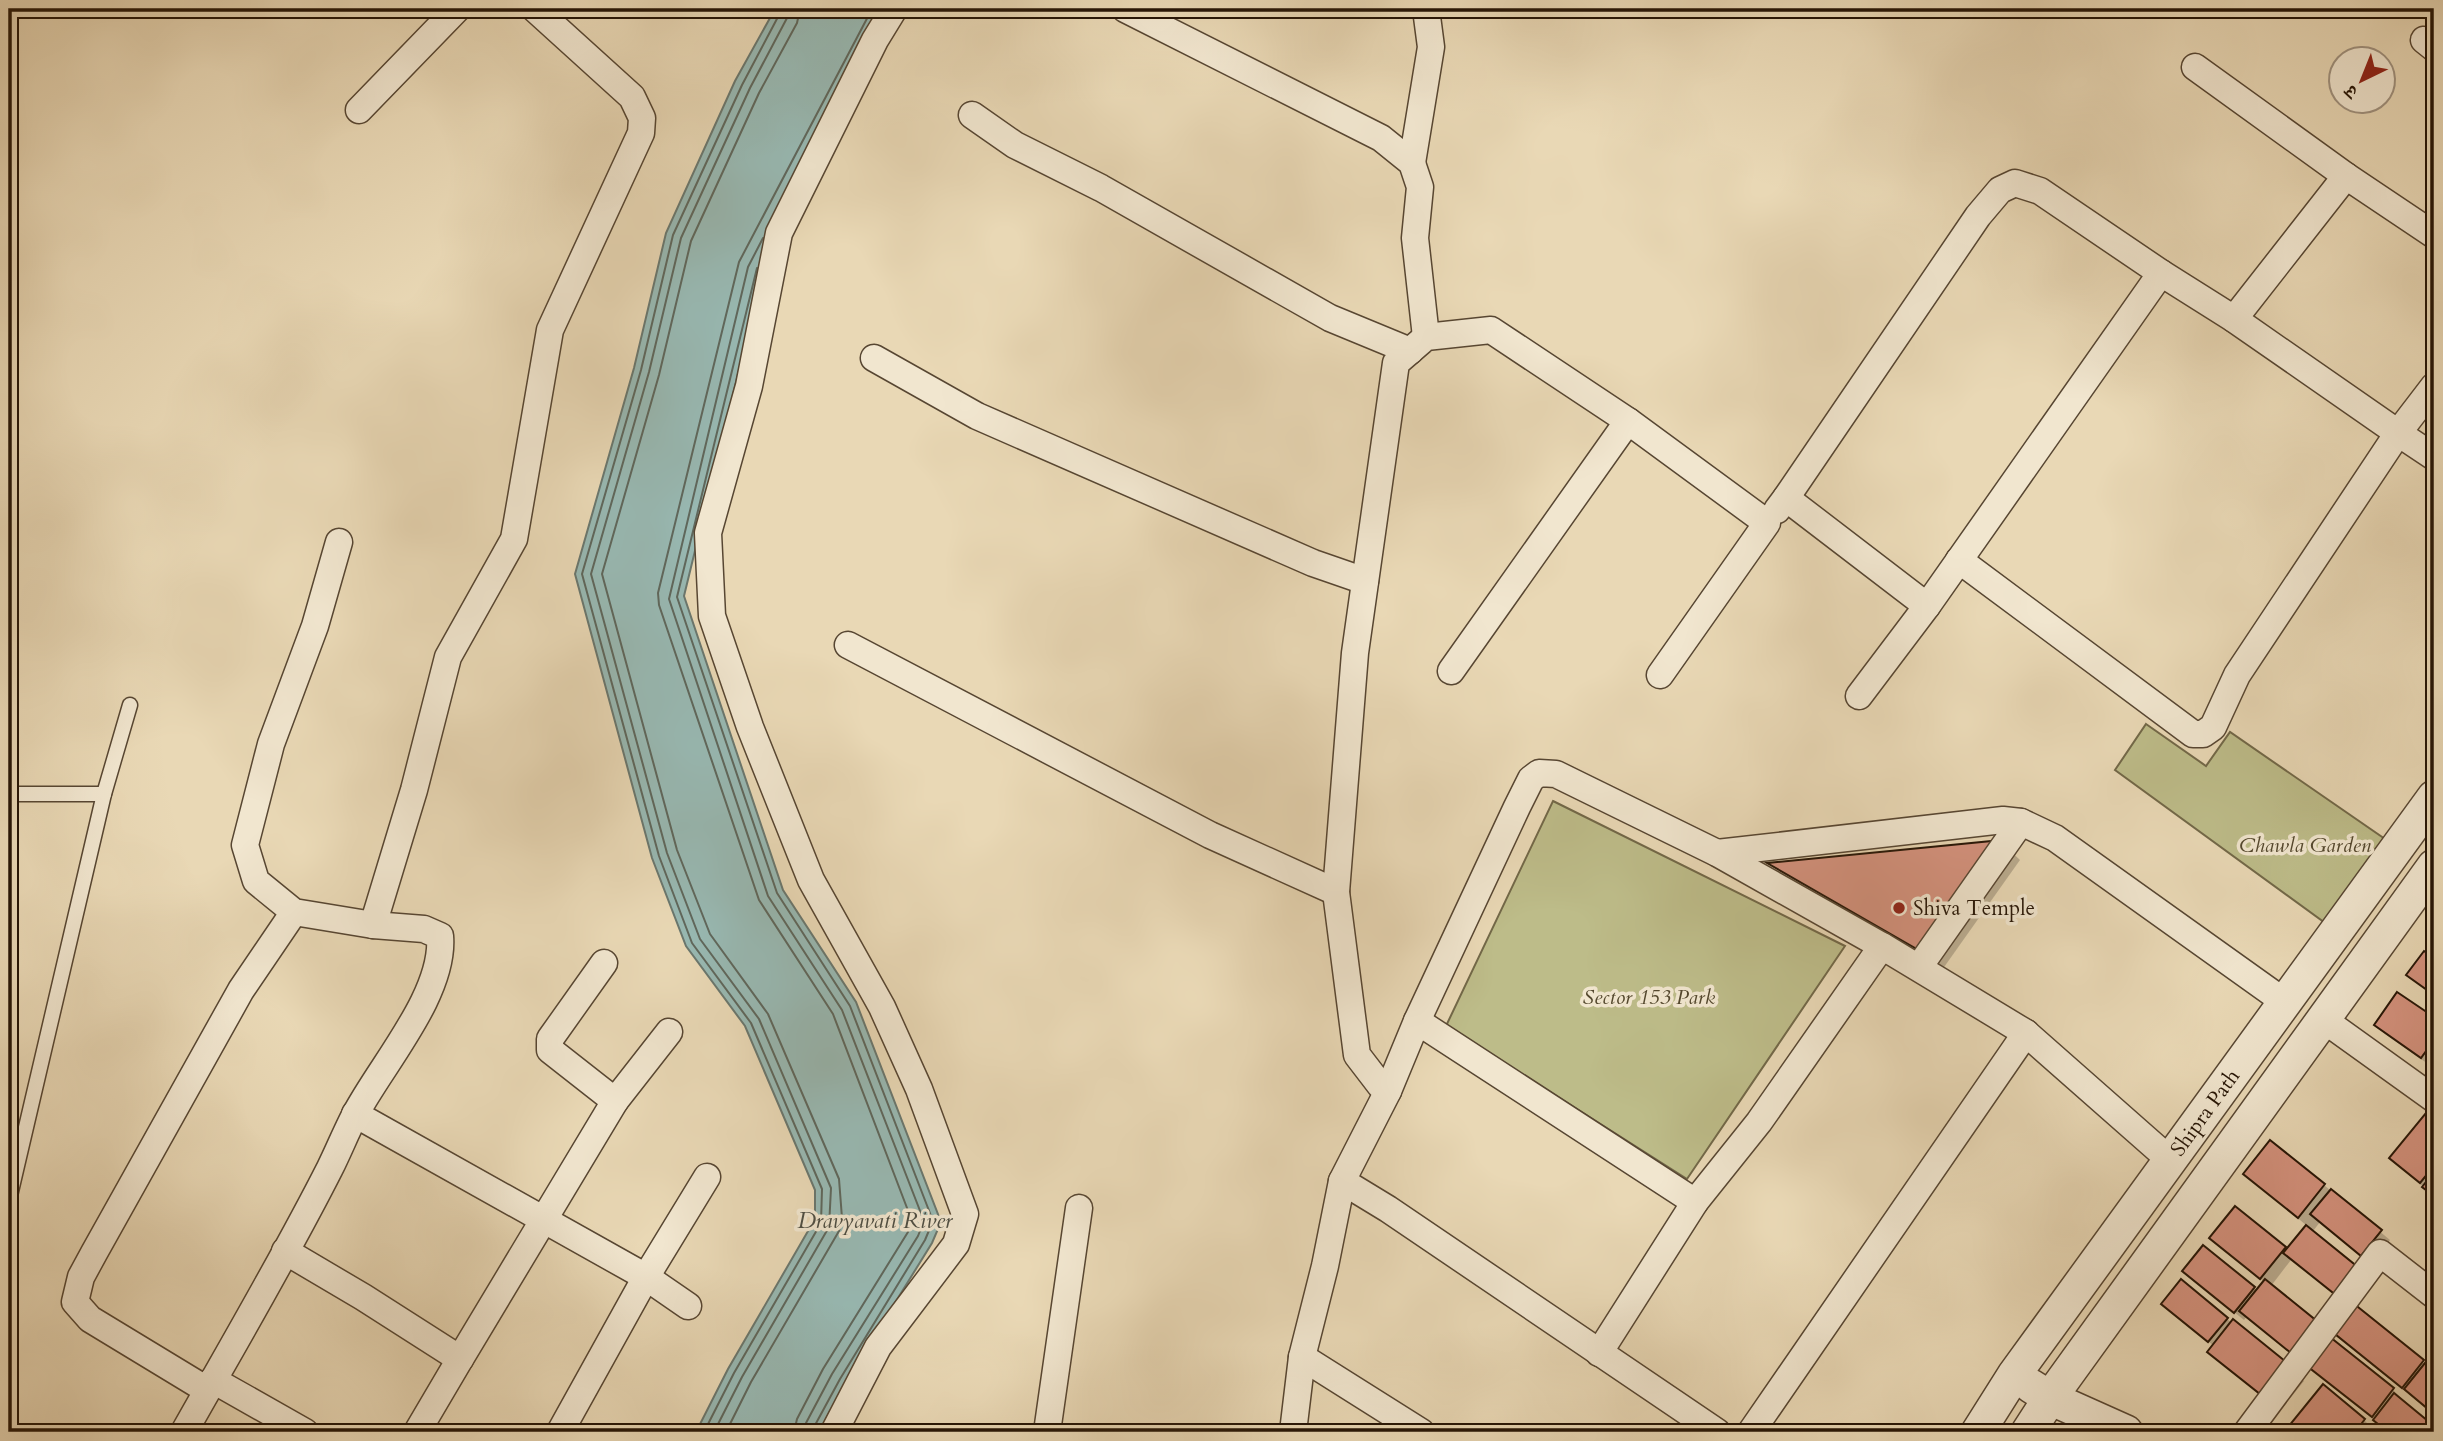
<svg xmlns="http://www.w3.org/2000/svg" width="2443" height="1441" viewBox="0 0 2443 1441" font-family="Cardo,'Noto Serif Devanagari',serif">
<rect width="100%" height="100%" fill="#e9d8b5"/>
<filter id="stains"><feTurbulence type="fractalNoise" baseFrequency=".00286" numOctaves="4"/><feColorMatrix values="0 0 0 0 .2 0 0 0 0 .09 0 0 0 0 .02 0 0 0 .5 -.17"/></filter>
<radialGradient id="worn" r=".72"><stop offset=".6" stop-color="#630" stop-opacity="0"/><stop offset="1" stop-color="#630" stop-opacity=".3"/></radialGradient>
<!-- green -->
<g fill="#bdbc89" stroke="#726848" stroke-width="2">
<polygon points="2146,724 2206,766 2230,732 2385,839 2328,925 2115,770"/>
<polygon points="1553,801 1845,946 1687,1179 1446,1026"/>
</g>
<!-- water -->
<polygon fill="#98b9b3" stroke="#6a776e" stroke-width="2" points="775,9 902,9 763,271 684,596 783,890 856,1002 941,1222 932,1243 846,1382 819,1432 696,1432 728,1369 815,1219 815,1190 745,1026 686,946 652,858 575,574 634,368 666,233 735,81"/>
<!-- shadow -->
<g fill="#0003">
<polygon points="2001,842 2020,860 1942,970 1788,881 1770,864"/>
<polygon points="2434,936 2434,953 2427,946"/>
<polygon points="2397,994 2434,1020 2434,1062 2431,1066 2385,1034 2376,1025"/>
<polygon points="2430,1110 2434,1114 2434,1196 2391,1158"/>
<polygon points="2246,1174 2324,1185 2390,1240 2371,1264 2320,1222 2271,1286 2393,1390 2407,1404 2406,1405 2434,1428 2434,1432 2389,1432 2254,1321 2254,1323 2247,1316 2244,1320 2194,1280 2254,1288 2257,1291 2264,1282 2220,1247 2285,1248 2287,1251 2307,1226"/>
<polygon points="2353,1305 2426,1365 2429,1360 2434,1364 2434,1414 2347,1344 2333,1330"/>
<polygon points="2172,1313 2227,1319 2290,1367 2304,1381 2280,1411 2223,1365 2209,1351 2214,1346"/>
<polygon points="2323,1387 2364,1420 2376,1432 2296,1432 2291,1427"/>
</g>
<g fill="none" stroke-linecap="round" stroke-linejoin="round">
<!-- shore -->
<g stroke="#5f675c" stroke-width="2">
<polyline points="763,238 748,267 669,599 768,896 842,1010 924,1221 918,1236 832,1374 806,1423 805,1432"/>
<polyline points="757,268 677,597 777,893 850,1006 933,1221 925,1240 840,1379 814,1427 814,1432"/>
<polyline points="704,1432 734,1373 821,1223 822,1189 751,1023 692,943 659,856 582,574 641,370 673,235 742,85 779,15 780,9"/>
<polyline points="714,1432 742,1377 829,1227 831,1188 759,1019 700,939 667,853 591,574 649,372 681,238 750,88 787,18 789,9"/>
<polyline points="726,1432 751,1382 839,1231 842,1218 839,1179 768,1014 710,934 677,850 602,574 659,375 691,241 759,93 797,23 800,9"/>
<polyline points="794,1432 797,1419 823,1369 908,1232 912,1221 833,1014 759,900 659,605 658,593 739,262 872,9"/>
</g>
</g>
<!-- building -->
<g fill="#d5927e" stroke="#261506" stroke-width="2">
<polygon points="2002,840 1922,952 1767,863"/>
<polygon points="2424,951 2434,958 2434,995 2406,975"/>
<polygon points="2397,992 2434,1017 2434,1040 2421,1058 2374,1025"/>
<polygon points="2430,1108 2434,1111 2434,1166 2420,1183 2389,1158"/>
<polygon points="2270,1140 2325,1184 2298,1218 2243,1174"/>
<polygon points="2434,1172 2434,1196 2422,1187"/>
<polygon points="2331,1189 2382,1230 2361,1256 2310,1214"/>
<polygon points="2235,1206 2286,1247 2260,1279 2209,1238"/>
<polygon points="2306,1225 2359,1268 2337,1296 2283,1253"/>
<polygon points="2203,1245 2255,1287 2234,1313 2182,1271"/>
<polygon points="2181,1279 2228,1318 2208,1342 2161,1304"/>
<polygon points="2265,1279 2323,1326 2297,1358 2239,1311"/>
<polygon points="2353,1303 2424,1360 2402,1388 2330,1330"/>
<polygon points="2233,1319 2291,1366 2265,1398 2207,1352"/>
<polygon points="2330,1337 2394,1388 2372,1417 2307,1366"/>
<polygon points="2429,1358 2434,1362 2434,1414 2404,1389"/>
<polygon points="2323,1384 2365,1419 2355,1432 2294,1432 2288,1427"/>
<polygon points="2394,1393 2434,1426 2434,1432 2388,1432 2373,1420"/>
</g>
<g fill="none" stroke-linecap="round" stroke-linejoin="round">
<!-- service casing -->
<g stroke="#574632" stroke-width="17">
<g id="service">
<polyline points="9,794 104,794"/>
<polyline points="9,1200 104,794 130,705"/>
</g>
</g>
<!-- minor casing -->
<g stroke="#574632" stroke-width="29">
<g id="minor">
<polyline points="1125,9 1381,138 1412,163 1420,187 1415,238 1426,337"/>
<polyline points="2424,40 2434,48"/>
<polyline points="2195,67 2346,176"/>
<polyline points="359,110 457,9"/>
<polyline points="972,115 1015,145 1101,188 1330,318 1410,351"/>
<polyline points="1412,163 1431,47 1426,9"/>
<polyline points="2234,319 2346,176 2434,235"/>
<polyline points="874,358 977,416 1313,563 1365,581"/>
<polyline points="2434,386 2398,433 2434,457"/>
<polyline points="1628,421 1767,523 1660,675"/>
<polyline points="1786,498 1978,216 2000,190 2015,183 2040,191 2161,273 1927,606"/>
<polyline points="1777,510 1786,498 1927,606 1859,696"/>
<polyline points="1959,560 2193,734 2203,734 2213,727 2237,675 2398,433 2234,319 2161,273"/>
<polyline points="848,645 1210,835 1336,892"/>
<polyline points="1717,853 2003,820 2021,822 2055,838 2286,1003"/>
<polyline points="373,925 414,790 448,657 514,539 550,330 641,133 642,118 632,97 535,9"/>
<polyline points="1919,967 2021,822"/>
<polyline points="2324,1020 2434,1099"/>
<polyline points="1417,1021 1695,1202"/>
<polyline points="1388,1091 1380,1085 1357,1055 1336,892 1355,653 1396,363 1426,337 1491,330 1628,421 1451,671"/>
<polyline points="615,1101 669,1032"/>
<polyline points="355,1114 646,1277 688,1306"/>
<polyline points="1342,1181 1388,1091 1417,1021 1517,807 1531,779 1539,773 1556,774 1717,853 1882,946"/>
<polyline points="285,1251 363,1297 460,1359 615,1101 550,1050 550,1039 604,963"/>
<polyline points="1599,1353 1695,1202 1759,1122 1882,946 2026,1033 2170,1160"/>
<polyline points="1302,1357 1421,1432"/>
<polyline points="213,1380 305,1432"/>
<polyline points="207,1390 90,1319 75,1302 81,1277 94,1253 241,990 294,912"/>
<path d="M184,1432C233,1345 285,1257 330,1168C339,1150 346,1132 355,1115C381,1065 445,994 440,936L424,929L373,925L294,912L256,881L245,845L271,744L315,626L339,542"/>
<polyline points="417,1432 460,1359"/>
<polyline points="560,1432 646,1277 707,1177"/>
<polyline points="834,1432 878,1347 956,1244 965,1214 919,1089 882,1007 811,880 750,727 712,616 708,533 749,386 779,233 875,40 894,9"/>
<polyline points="1047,1432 1079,1208"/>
<polyline points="1293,1432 1302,1357 1325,1266 1342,1181 1388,1209 1717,1432"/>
<polyline points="1751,1432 2026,1033"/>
<polyline points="2247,1432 2380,1253 2434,1295"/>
</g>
</g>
<!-- tertiary casing -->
<g stroke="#574632" stroke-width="36">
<g id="tertiary">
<polyline points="2031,1386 2050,1398 2126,1432"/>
<path id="s1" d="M1978,1432L2014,1375L2434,797"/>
<polyline points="2028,1432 2050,1398 2434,866"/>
</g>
</g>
<!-- service -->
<use href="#service" stroke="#f1e6cf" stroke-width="14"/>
<!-- minor -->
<use href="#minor" stroke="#f1e6cf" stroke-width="26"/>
<!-- tertiary -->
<use href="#tertiary" stroke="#f1e6cf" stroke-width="33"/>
</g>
<!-- markers -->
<circle fill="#8f2418" stroke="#f1e6cf" stroke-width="2.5" cx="1899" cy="908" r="7"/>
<g text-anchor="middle" stroke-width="7" stroke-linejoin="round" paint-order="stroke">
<!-- park labels -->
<g font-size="21" font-style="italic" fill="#53472d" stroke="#f1e6cf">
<text x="2305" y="852">Chawla Garden</text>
<text x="1649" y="1004">Sector 153 Park</text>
</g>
<!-- poi labels -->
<g font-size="21" fill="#261506" stroke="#f1e6cf" text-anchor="start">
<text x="1913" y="915">Shiva Temple</text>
</g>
<!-- street labels -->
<g font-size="21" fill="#261506" stroke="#f1e6cf">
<text dy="7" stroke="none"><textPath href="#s1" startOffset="392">Shipra Path</textPath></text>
</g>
<!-- water labels -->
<g font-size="23" font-style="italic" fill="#4e4e43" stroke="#f1e6cf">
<text x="875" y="1228">Dravyavati River</text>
</g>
</g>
<!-- margin -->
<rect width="2443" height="1441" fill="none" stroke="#e9d8b5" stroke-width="35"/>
<rect x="10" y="10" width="2422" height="1420" fill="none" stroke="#261506" stroke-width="3.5"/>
<rect x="18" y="18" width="2408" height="1406" fill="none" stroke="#261506" stroke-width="2"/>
<!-- north arrow -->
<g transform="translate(2362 80) rotate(223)"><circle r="33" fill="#f1e6cf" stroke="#a0927f" stroke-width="2"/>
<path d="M0-5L12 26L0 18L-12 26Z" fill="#8f2418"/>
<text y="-10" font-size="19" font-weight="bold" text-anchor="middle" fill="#261506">उ</text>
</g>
<rect width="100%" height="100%" filter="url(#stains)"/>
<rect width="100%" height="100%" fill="url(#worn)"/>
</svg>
